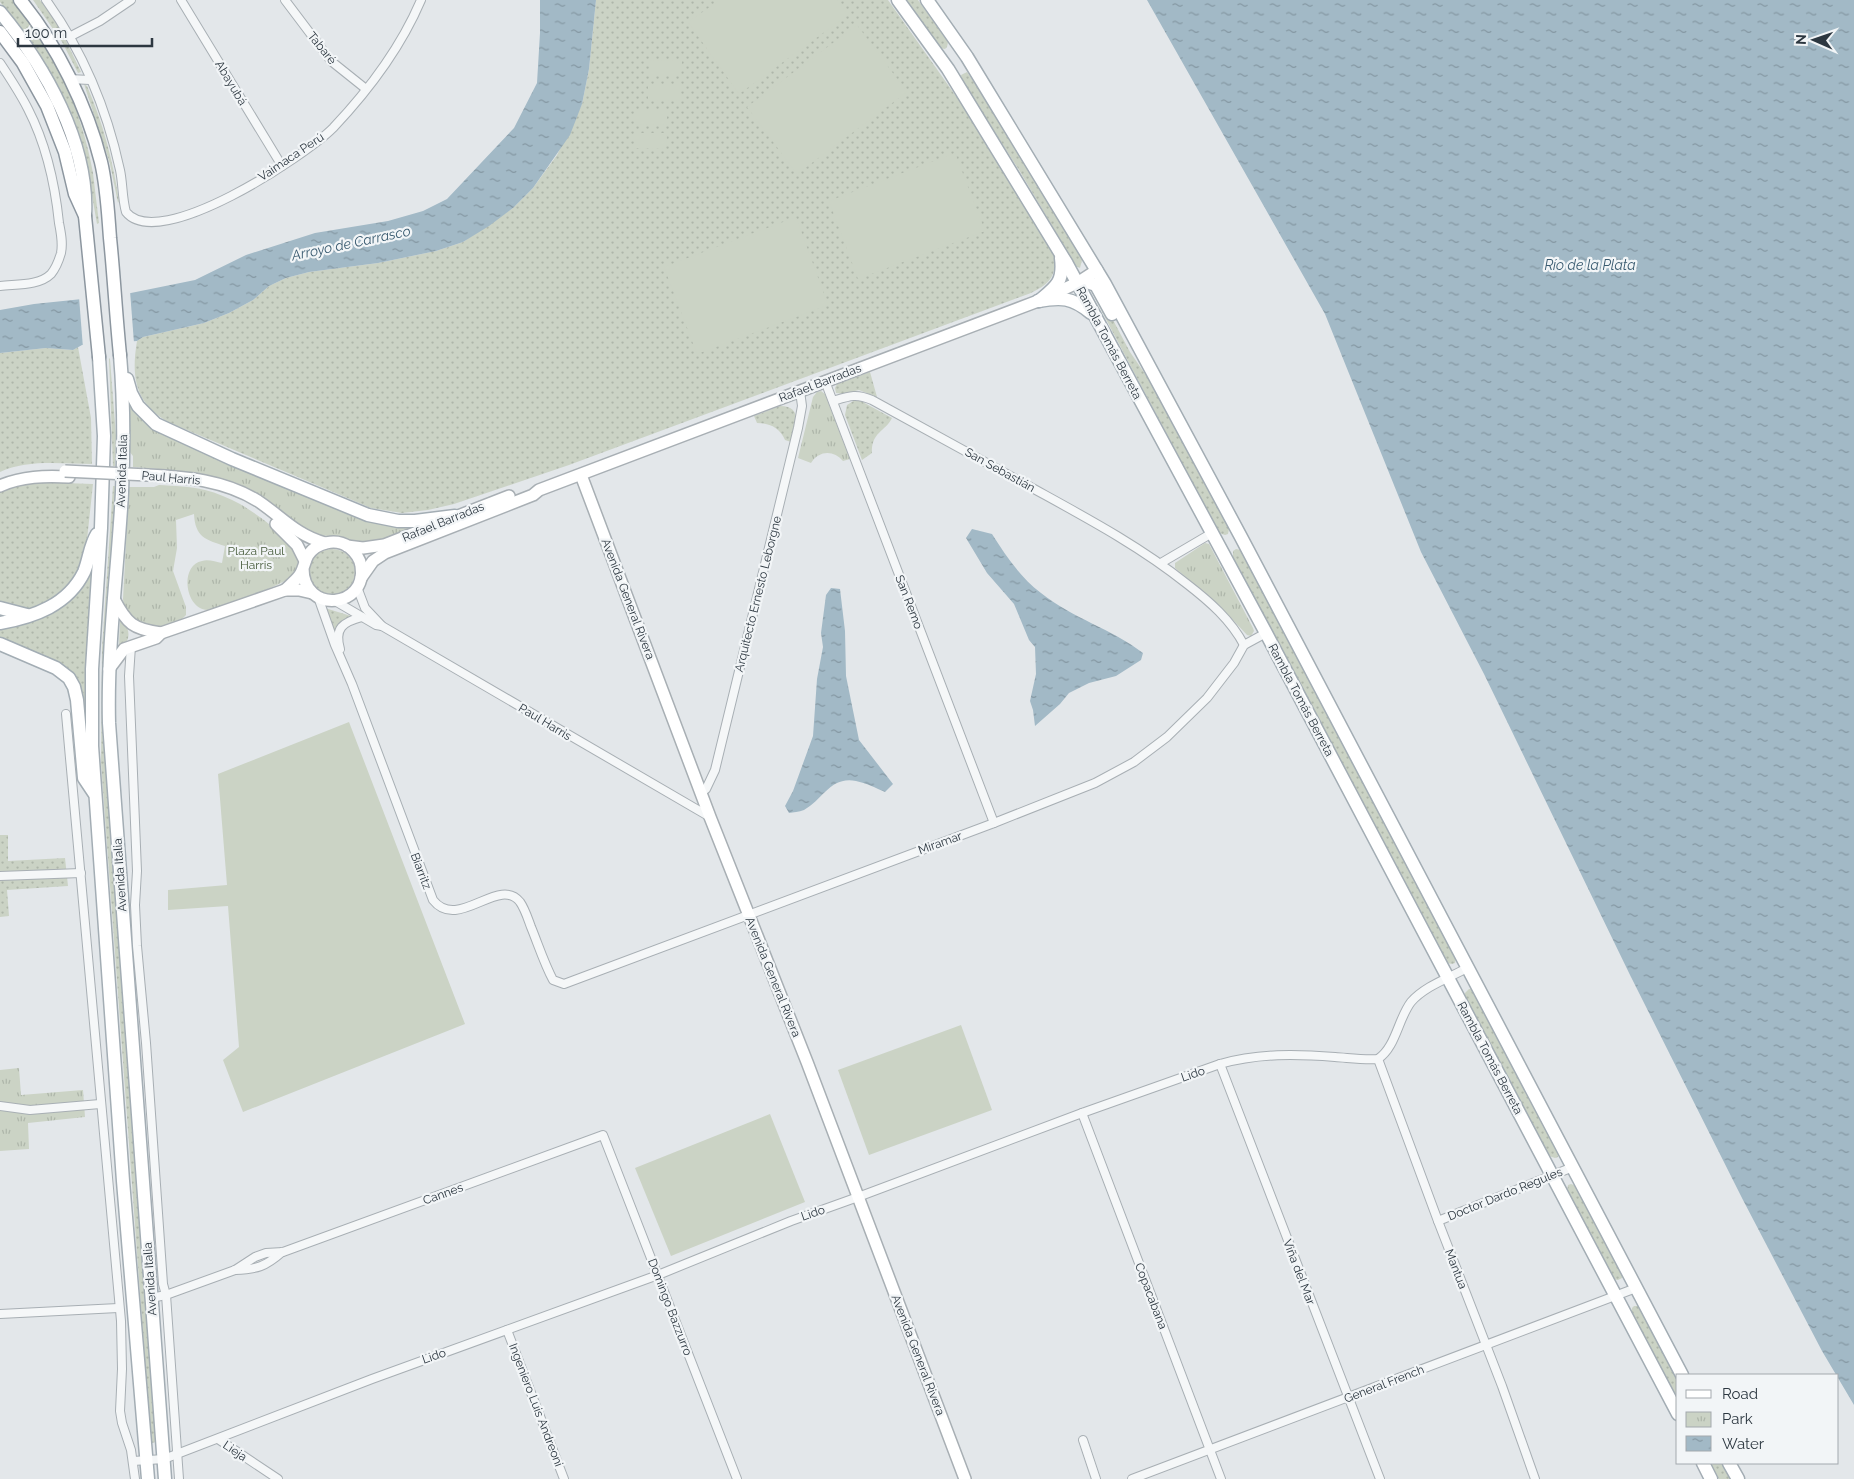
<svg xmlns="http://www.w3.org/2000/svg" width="1854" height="1479" viewBox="0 0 1854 1479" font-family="Raleway,sans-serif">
<defs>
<pattern id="grass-dots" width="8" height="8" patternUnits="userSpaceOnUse" patternTransform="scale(1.25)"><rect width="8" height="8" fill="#cbd3c5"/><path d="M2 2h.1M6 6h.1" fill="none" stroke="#aeb6aa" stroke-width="1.8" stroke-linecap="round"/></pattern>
<pattern id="park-tufts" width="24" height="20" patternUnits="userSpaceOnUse" patternTransform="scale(1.25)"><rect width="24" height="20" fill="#cbd3c5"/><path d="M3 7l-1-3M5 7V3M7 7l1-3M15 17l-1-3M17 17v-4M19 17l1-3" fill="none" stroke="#aeb6aa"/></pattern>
<pattern id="water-ripples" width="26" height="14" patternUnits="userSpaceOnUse" patternTransform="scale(1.25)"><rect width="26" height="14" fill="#a2b9c6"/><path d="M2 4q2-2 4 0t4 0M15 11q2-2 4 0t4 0" fill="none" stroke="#8497a2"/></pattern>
</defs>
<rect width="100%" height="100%" fill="#e3e7ea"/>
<!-- grass -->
<g fill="url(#grass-dots)">
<path d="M0,0H13C54,49 82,110 93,173C95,190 97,207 99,223L97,224L88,173L80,142L56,83L31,41L0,2Z"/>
<polygon points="33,0 40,0 58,24 81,72 78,73 62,42"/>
<path d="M596,0H888L970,116L1053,251C1058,275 1051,283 1031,293L569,465L454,504L428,510L402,513L371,508L168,422C135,403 131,377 137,341L143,337L204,323L229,313L253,300L269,286L286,278L309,272L378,263L436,251L463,242L513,208L533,188L557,155L582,104L589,69Z"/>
<polygon points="905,0 918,0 948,42 947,47 945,49 940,48"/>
<polygon points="967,72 1003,125 1078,247 1082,260 1080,268 1076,266 1019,170 962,81 961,75"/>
<path d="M84,84L87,86C103,123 113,161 119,201L118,203L110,164Z"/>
<polygon points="1095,286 1130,352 1152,384 1229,529 1228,534 1225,535 1219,533 1090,289"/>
<path d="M78,347L91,418L92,464C63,464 27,459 0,472V353L46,348L73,350Z"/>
<polygon points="109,358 110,359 116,436 115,466 113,466"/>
<polygon points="870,372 877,397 859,390 843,394 836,393 835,388 837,384"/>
<path d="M855,400L861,401L892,418C885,432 871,432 872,453L862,460L845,415L847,405Z"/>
<path d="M780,406C804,406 795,427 791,442L785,440C780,428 770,423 757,423L754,416Z"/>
<polygon points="64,480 64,483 93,484 86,549 75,578 61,594 33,609 0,606 0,491 24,483"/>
<polygon points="113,486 116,486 107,625 157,1442 151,1443 101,763 102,648"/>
<polygon points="1236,549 1241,550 1456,957 1455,963 1452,964 1447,963 1233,557 1233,551"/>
<circle cx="332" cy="572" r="23"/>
<polygon points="92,569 85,689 85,738 78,689 0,641 0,628 23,622"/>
<polygon points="325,608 351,616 340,623 334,635"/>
<path d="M121,621C129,627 131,636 125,644L119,646L120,622Z"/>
<polygon points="0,835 8,835 8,861 65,858 68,886 7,890 9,916 0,917"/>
<polygon points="1469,989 1472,989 1559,1151 1558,1157 1555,1158 1549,1156 1465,996 1465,993"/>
<polygon points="1571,1184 1576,1186 1622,1274 1622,1278 1618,1280 1613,1279 1567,1191 1568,1185"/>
<polygon points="1634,1306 1639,1306 1678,1378 1678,1402 1632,1314 1632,1308"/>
<polygon points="1710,1463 1722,1463 1731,1479 1719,1479"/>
</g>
<!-- park -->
<g fill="url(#park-tufts)">
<path d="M817,392L821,391L825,394L850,459L843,461C834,450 819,450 811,463L798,458L813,397Z"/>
<polygon points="129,399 135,409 264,476 421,525 376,544 353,543 337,537 309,534 256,496 160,471 159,469 133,467 133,456 129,451"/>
<path d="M159,485C174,486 190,486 205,490C217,493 229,498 240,504C257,514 315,552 293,575C282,587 227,603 209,610C186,612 178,566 202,561C208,559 216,562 222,563L225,546C206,540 195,537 194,514L176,520L177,548L173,571L186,607V615L181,620L161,628L137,624L124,606L123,599L129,487H154Z"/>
<polygon points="1205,543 1209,544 1253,628 1254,631 1251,636 1247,635 1218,604 1175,568 1175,563"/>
<polygon points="19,1068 21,1095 83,1090 85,1117 28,1123 29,1149 0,1151 0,1070"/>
</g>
<!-- garden -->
<g fill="#cbd3c5">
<polygon points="720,0 837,0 848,15 739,94 688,22"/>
<polygon points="857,25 907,92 797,174 747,107"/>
<polygon points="649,60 682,61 681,76 649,76"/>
<polygon points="648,85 681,85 681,101 648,100"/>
<polygon points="635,109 667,109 667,125 635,124"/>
<polygon points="634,133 667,133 666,149 634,148"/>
<polygon points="955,153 985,231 858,279 829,201"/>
<polygon points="796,217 828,305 697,354 664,267"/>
<polygon points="349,722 465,1024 243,1112 223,1060 239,1047 228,906 168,910 168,890 227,885 218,774"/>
<polygon points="961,1025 992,1110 869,1155 838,1070"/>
<polygon points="770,1114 805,1202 671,1256 635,1168"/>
</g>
<!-- water -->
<g fill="url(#water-ripples)">
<polygon points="540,0 596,0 589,69 582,104 570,135 533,188 513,208 489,226 463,242 436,251 378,263 309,272 286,278 269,286 253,300 229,313 204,323 143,337 137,341 82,345 73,350 46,348 0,353 0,310 34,304 121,295 195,280 246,255 315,233 388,221 423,211 447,199 514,128 537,83 540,33"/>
<polygon points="1147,0 1854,0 1854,1405 1822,1351 1743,1200 1631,977 1484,674 1421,552 1325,314"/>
<path d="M972,529L992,534C1006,556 1020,577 1041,593C1072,618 1112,629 1143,653L1141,660L1116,676L1089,683L1069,693L1060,704L1035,726L1033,710L1030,701L1036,674L1035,647L1029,640L1014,604L987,573L966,538Z"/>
<path d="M831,588L840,589L845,631L846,676L859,740L893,784L885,792C876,788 866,783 856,781C830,776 823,800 804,810C799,812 793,812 789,813L785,806L793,791L813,736L817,679L823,647L821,633L826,595Z"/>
</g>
<!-- pier -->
<polygon fill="#e3e7ea" points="130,291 134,343 83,348 79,297"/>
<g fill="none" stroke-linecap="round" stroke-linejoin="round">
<!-- minor casing -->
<g stroke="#a8afb4" stroke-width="10">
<g id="minor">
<path d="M46,0C82,50 107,110 120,170C123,184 122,198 126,212C159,253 305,156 333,128C368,91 401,47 421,0"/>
<polyline points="181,0 282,166"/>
<polyline points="285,0 331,61 366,89"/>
<polyline points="71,36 100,21 131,0"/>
<path d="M0,63C10,78 20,93 28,109C46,144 55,184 59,223C61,233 63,243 61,253C59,260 56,268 51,274C39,286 16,284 0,286"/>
<polyline points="69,79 90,80"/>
<polyline points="825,381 994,823"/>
<path d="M833,401C849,396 856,393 872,400C923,428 974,456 1025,484C1081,515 1137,544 1187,584C1209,601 1231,620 1244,645"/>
<polyline points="1161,563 1212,533"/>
<polyline points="357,587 365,608 382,626"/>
<path d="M318,597L335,645L352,684L433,900C458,932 499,875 520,902C525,909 528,919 531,927C538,944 544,963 553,980L564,984L994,823L1095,783L1134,762L1167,737L1207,698L1234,663L1244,645L1266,633"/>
<polyline points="335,601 376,625 382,626 710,817"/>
<polyline points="131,646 129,676 137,871 135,905 137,946 146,1043 163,1284 166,1295 179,1479"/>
<path d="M340,649C334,628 343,622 362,617"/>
<polyline points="66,714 121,1321 122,1369 120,1411 122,1423 131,1450 135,1479"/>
<polyline points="701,793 706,789 715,770 798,428 802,406 800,391"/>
<polyline points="0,876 81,873"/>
<polyline points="1378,1059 1438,1221 1502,1386 1535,1479"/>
<polyline points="1220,1064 1380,1479"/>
<polyline points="0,1106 30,1110 100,1104"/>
<polyline points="1082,1113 1221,1479"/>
<polyline points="1438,1221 1573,1167"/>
<path d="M235,1270C257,1269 265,1267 282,1252"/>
<polyline points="151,1298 166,1295 235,1270 255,1257 266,1253 283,1252 603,1135 737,1479"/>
<polyline points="0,1314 118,1308"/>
<polyline points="507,1330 564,1479"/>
<polyline points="218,1439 278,1479"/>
<polyline points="1083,1440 1096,1479"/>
<path d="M133,1461L164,1459L372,1379L658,1275L791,1221L858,1197L1082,1113L1220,1064C1258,1053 1297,1054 1335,1057C1350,1058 1364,1060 1378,1059C1396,1047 1398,1019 1411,1002C1425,986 1449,978 1467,968"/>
<polyline points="1132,1479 1636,1288"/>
</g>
</g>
<!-- secondary casing -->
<g stroke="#a8afb4" stroke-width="14">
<g id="secondary">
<path d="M148,475C186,477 224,480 258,501C282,517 296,535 325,543"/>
<polyline points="581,475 710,817 807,1062 965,1479"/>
<path d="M0,486C22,476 45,476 69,477"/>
<polyline points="276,524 297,545 305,561"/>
<polyline points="347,546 363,548 384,545 509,496"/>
<polyline points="361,578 373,561 385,553 533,495 539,490 1038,301 1077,283 1097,270"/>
<path d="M285,590C290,585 295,581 299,576C304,570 304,562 308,555C317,542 336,538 349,547C355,552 360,559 361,566C368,608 303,615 303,568"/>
<path d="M114,599C127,624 133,629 161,633"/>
<polyline points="109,669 124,649 156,638 161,633 285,590 299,590 312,593"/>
</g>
</g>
<!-- primary casing -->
<g stroke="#a3adb4" stroke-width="15">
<g id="primary">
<polyline points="898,0 948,69 1067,264 1266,633 1678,1414"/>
<polyline points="927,0 967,57 1105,284 1241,537 1682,1375"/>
<path d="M0,12C45,66 89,144 85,216"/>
<polyline points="1077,283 1087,282 1096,285 1112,314"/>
<path d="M1038,301C1061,297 1072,297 1091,313"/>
<path d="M1039,301C1056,287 1064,282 1061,258"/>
<path d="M120,355C124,401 124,446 122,492C118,569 107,645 109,723L165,1479"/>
<polyline points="99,357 104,436 101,528 92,669 92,746 123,1181 148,1479"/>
<polyline points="127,379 131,393 138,406 156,424 232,459 368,515 398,521 415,521 455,516"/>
<polyline points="0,608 27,615"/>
<path d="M0,623C34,617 68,605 84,572C89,560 90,545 97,534"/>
<polyline points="0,644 56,668 69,678 74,687 77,700 84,778 94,793"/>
<polyline points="1703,1463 1711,1479"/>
<polyline points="1729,1463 1738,1479"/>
</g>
</g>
<!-- trunk casing -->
<g stroke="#8c969f" stroke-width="15">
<g id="trunk">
<path d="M20,0C57,45 87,106 101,162C107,187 108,213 110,238C114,277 116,316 120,355"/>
<polyline points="0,32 23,63 47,106 65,152 75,194 85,216 99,357"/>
</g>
</g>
<!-- minor -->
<use href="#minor" stroke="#f5f7f8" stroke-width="8"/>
<!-- secondary -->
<use href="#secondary" stroke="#fff" stroke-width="11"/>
<!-- primary -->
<use href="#primary" stroke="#fff" stroke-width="12"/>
<!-- trunk -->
<use href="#trunk" stroke="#fff" stroke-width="12"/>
<!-- secondary-bridge casing -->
<g stroke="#a8afb4" stroke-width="14" stroke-linecap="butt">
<polyline id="secondary-bridge" points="65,471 148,475"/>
</g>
<!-- secondary-bridge -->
<use href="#secondary-bridge" stroke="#fff" stroke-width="11"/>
</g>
<g text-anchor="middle" stroke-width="4.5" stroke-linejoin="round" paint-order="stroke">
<!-- street labels -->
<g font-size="12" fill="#2c3740" stroke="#f2f5f7">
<text transform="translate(322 48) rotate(51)" y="4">Tabaré</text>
<text transform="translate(231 83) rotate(59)" y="4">Abayubá</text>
<text transform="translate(291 157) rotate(-34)" y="4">Vaimaca Perú</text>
<text transform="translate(1109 343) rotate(62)" y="4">Rambla Tomás Berreta</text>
<text transform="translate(820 383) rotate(-21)" y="4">Rafael Barradas</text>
<text transform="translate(1000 470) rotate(29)" y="4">San Sebastián</text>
<text transform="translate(122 471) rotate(-88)" y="4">Avenida Italia</text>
<text transform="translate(171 478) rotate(5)" y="4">Paul Harris</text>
<text transform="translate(443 522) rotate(-22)" y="4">Rafael Barradas</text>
<text transform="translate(758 594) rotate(-76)" y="4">Arquitecto Ernesto Leborgne</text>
<text transform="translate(628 599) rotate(69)" y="4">Avenida General Rivera</text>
<text transform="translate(909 602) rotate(69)" y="4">San Remo</text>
<text transform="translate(1301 700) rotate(62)" y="4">Rambla Tomás Berreta</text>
<text transform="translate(545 722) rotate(31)" y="4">Paul Harris</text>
<text transform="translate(940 843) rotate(-20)" y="4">Miramar</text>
<text transform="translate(421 871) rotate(69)" y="4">Biarritz</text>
<text transform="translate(120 875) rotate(-94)" y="4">Avenida Italia</text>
<text transform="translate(773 977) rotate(68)" y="4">Avenida General Rivera</text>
<text transform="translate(1490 1058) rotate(62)" y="4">Rambla Tomás Berreta</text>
<text transform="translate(1193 1074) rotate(-19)" y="4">Lido</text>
<text transform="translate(443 1194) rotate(-20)" y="4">Cannes</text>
<text transform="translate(1505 1194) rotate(-22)" y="4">Doctor Dardo Regules</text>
<text transform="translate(813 1213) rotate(-19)" y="4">Lido</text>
<text transform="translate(1456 1269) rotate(69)" y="4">Mantua</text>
<text transform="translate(1299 1272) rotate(69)" y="4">Viña del Mar</text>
<text transform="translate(150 1279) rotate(-94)" y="4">Avenida Italia</text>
<text transform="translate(1151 1296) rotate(69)" y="4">Copacabana</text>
<text transform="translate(670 1307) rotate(69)" y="4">Domingo Bazzurro</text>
<text transform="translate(918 1355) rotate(69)" y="4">Avenida General Rivera</text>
<text transform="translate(434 1356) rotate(-19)" y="4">Lido</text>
<text transform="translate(1384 1384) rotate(-21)" y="4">General French</text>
<text transform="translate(536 1405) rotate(69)" y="4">Ingeniero Luis Andreoni</text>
<text transform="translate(235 1451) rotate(34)" y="4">Lieja</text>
</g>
<!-- park labels -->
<g font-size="12" fill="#465b3b" stroke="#f2f5f7">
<text x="256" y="555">Plaza Paul<tspan x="256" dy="14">Harris</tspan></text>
</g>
<!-- water labels -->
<g font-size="14" font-style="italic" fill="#3a5b70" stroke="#f2f5f7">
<text transform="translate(351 243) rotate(-12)" y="5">Arroyo de Carrasco</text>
<text x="1590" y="270">Río de la Plata</text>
</g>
</g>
<!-- legend -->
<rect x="1676" y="1374" width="162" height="90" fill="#f2f5f7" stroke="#a3a9ae"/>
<rect x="1686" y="1390" width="25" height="8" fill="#ffffff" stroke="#a3a9ae"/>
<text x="1722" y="1399" font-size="15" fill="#2c3740">Road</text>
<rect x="1686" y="1412" width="25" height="15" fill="url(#park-tufts)" stroke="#a3a9ae"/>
<text x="1722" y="1424" font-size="15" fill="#2c3740">Park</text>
<rect x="1686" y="1436" width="25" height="15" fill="url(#water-ripples)" stroke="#a3a9ae"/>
<text x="1722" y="1449" font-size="15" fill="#2c3740">Water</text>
<!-- north arrow -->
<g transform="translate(1814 40) rotate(272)" stroke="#f2f5f7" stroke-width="4" paint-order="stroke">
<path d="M0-4L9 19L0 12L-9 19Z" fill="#2c3740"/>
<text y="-8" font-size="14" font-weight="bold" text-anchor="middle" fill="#2c3740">N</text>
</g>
<!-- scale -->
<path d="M18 38v8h134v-8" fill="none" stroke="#2c3740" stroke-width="2.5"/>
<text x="25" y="38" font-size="15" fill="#2c3740" stroke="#f2f5f7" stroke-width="4" paint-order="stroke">100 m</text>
</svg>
